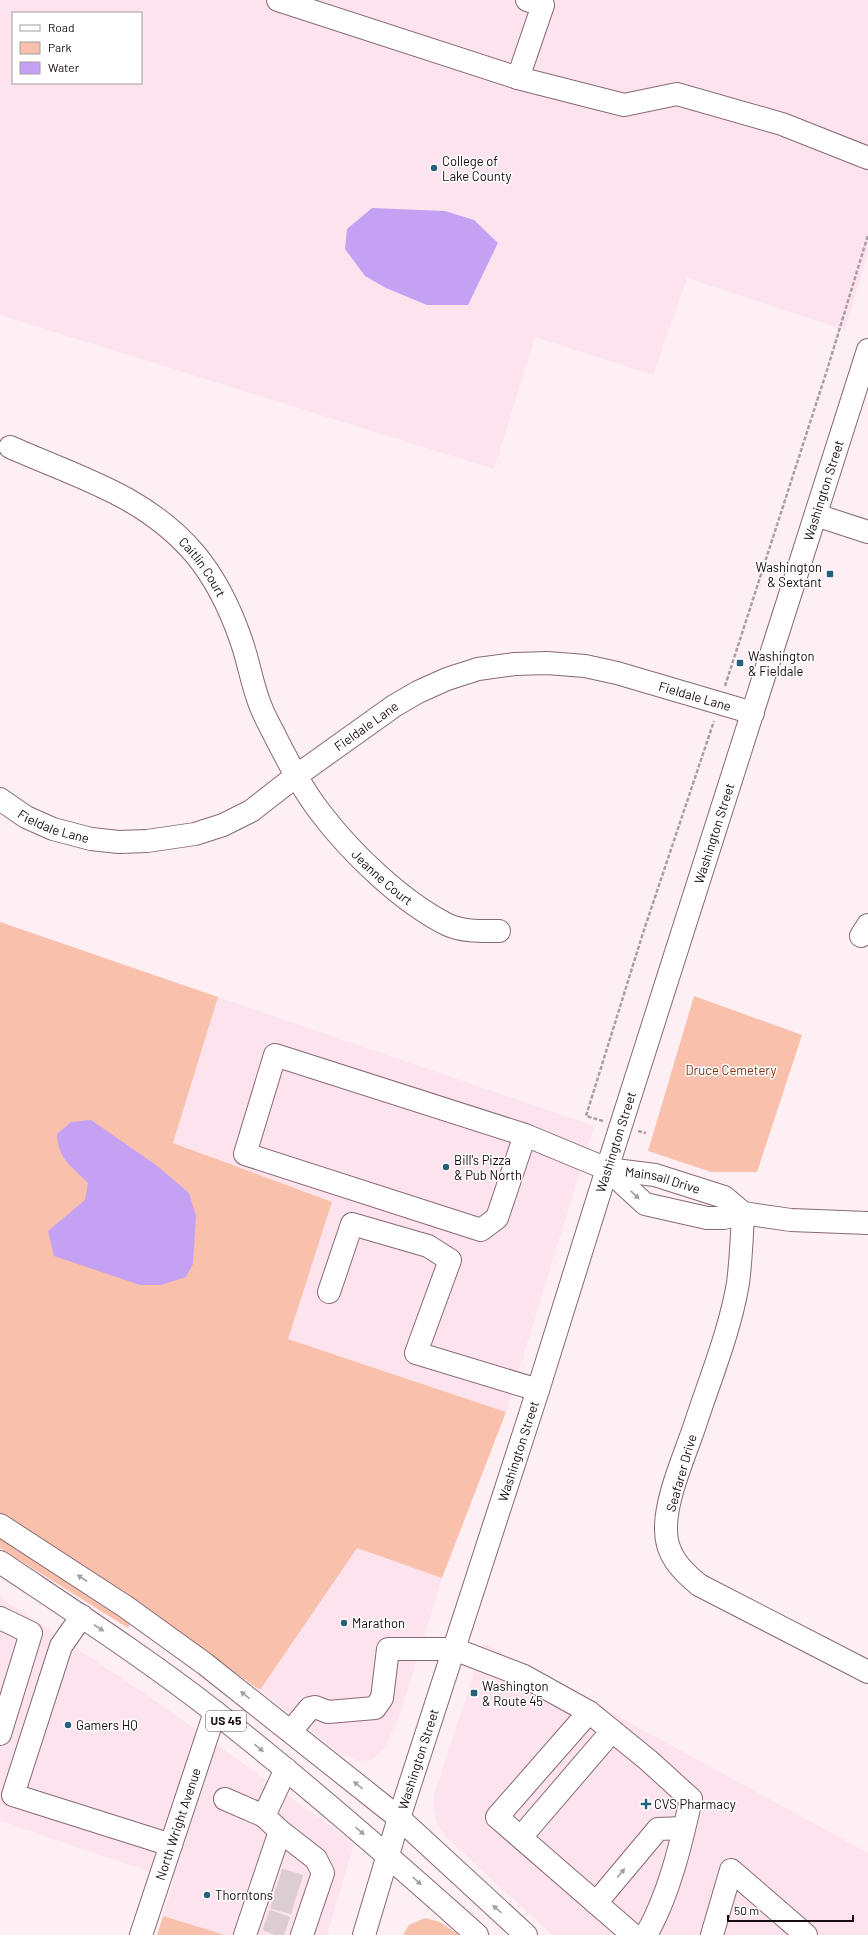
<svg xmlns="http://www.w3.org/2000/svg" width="868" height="1935" viewBox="0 0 868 1935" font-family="Barlow,sans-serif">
<rect width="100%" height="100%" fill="#feeff5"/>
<!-- built -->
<g fill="#fde3ed" fill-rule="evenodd">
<path d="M0,0H868V253L845,330L687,278L653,375L535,337L494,469L0,315ZM13,13H141V83H13Z"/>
<polygon points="218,997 594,1126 506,1412 288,1339 332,1202 173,1143"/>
<polygon points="357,1548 442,1578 399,1717 385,1748 371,1760 358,1761 339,1753 260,1690"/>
<polygon points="0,1597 150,1697 354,1843 327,1935 225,1935 163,1916 174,1880 0,1821"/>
<polygon points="484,1643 868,1853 868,1935 552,1935 446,1837 437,1823 434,1809 434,1795"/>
</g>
<!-- green -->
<g fill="#f9c1ac">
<polygon points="0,922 218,997 173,1143 332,1202 288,1339 506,1412 442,1578 357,1548 260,1690 103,1580 0,1513"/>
<polygon points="694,996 802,1035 757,1172 711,1172 648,1151"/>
<polygon points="0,1537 130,1623 128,1628 0,1548"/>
<polygon points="163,1916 225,1935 157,1935"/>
<polygon points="425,1918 440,1922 459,1935 403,1935 409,1925"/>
</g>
<!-- water -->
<g fill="#c5a1f3">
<polygon points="372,208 445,211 474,220 498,243 468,305 427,305 386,288 365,276 345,249 347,229"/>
<path d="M91,1120L156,1165L189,1193L196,1216L193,1264L186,1277L161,1285H140L54,1256L48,1231L85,1200L88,1183C72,1167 58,1159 57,1134L71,1122Z"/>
</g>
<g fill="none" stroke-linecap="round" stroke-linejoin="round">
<!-- minor-tunnel -->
<g stroke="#dccdd3" stroke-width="22" stroke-dasharray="22 11" stroke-linecap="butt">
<polyline points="279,1879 305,1887"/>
<polyline points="273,1898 299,1905"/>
<polyline points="266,1920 291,1929"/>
</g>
<!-- minor casing -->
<g stroke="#886975" stroke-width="24">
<g id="minor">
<polyline points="278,0 518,78 624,105 677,94 782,124 868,158"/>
<polyline points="518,78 543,5 527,0"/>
<path id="s1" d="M10,447C77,477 145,495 195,554C215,578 231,611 241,640C249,662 252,686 261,707C265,718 272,729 277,740C290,765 303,790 320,812C351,853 402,902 448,925C464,932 482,931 499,931"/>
<polyline points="816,515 868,532"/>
<path id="s2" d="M0,799L26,817L53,829L91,839L119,842L147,841L195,834L223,825L251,811L296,776L394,706L418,692L447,679L478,669L515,664L547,663L585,666L617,673L753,713"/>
<polyline points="861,936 868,925"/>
<path id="s3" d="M525,1135L497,1218L481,1230L245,1154L275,1055L525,1135L607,1169L655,1175L724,1197L743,1213"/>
<polyline points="607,1169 645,1204 707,1218 724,1218 743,1213 791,1220 868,1223"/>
<path d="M743,1213C742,1236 741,1260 738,1283C730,1331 710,1379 695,1425C685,1455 665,1499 666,1530C666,1555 681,1570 699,1585L868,1672"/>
<polyline points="329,1292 352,1224 428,1246 450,1260 416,1353 538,1390"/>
<polyline points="82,1616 61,1646 13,1795 171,1845"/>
<polyline points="0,1618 31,1633 0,1734"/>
<polyline points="589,1712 497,1817 633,1935"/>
<path d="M291,1731L310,1708L315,1707L328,1712L375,1708L382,1698L388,1649H454L524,1676L589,1712L648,1760L691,1799C681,1844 669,1895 646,1935"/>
<polyline points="286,1769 264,1816 280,1831 316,1859 323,1873 302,1935"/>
<polyline points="225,1799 264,1816"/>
<polyline points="521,1837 612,1731"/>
<polyline points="596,1903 658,1829 684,1828"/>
<path id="s4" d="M141,1935L215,1712"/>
<polyline points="245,1935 280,1831"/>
<polyline points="712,1935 731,1870 806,1935"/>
</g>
</g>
<!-- major casing -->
<g stroke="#886975" stroke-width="24">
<g id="major">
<polyline points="0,1525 126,1607 205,1664 399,1818 526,1935"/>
<path d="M0,1562C73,1611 146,1658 215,1712C305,1783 391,1858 477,1935"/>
<path id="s5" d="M364,1935L399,1818L538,1390L607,1169L868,350"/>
</g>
</g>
<!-- path -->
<g stroke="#ac9ea4" stroke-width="2.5" stroke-dasharray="4 2" stroke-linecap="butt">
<polyline points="725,686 828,367 868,235"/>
<polyline points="603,1121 586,1116 643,933 714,721"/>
<polyline points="638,1131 646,1133"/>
</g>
<!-- minor -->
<use href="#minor" stroke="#fff" stroke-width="22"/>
<!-- major -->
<use href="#major" stroke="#fff" stroke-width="22"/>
</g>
<!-- one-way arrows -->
<defs><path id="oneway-solid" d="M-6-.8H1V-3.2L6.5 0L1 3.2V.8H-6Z"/></defs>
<g fill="#a39ea0">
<use href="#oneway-solid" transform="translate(635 1195) rotate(43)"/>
<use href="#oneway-solid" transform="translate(82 1578) rotate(-147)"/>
<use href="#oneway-solid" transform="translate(99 1628) rotate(33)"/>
<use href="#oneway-solid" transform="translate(245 1695) rotate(-142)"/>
<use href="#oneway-solid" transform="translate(259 1748) rotate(39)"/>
<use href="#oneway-solid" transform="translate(358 1785) rotate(-141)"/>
<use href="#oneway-solid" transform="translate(360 1831) rotate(41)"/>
<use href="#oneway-solid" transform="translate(621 1873) rotate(-50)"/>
<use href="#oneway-solid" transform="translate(417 1881) rotate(42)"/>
<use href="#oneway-solid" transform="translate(497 1909) rotate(-138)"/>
</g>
<!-- markers -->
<g fill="#27607a" stroke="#fff" stroke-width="1.5">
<circle cx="434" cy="168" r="4"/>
<rect x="826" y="570" width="8" height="8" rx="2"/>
<rect x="736" y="659" width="8" height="8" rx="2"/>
<circle cx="446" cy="1167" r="4"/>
<circle cx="344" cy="1623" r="4"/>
<rect x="470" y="1689" width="8" height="8" rx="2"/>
<circle cx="68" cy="1725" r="4"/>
<path d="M644 1798h4v4h4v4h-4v4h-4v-4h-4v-4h4z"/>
<circle cx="207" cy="1895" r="4"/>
</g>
<g text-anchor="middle" stroke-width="3" stroke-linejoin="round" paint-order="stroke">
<!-- shield labels -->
<rect fill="#fff" stroke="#5d5558" stroke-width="1" x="206" y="1711" width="40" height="20" rx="3"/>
<g font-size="12" font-weight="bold" fill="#180c11">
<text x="226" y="1725">US 45</text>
</g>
<!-- poi labels -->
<g font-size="13" fill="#180c11" stroke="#fff" text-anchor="start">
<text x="442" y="166">College of<tspan x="442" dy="15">Lake County</tspan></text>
<text x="822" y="572" text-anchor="end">Washington<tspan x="822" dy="15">&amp; Sextant</tspan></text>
<text x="748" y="661">Washington<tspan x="748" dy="15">&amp; Fieldale</tspan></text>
<text x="454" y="1165">Bill's Pizza<tspan x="454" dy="15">&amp; Pub North</tspan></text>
<text x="352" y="1628">Marathon</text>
<text x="482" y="1691">Washington<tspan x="482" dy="15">&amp; Route 45</tspan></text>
<text x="76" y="1730">Gamers HQ</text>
<text x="654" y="1809">CVS Pharmacy</text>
<text x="215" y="1900">Thorntons</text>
</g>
<!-- street labels -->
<g font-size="13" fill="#180c11" stroke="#fff">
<text dy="5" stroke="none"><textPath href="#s5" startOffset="1516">Washington Street</textPath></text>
<text dy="5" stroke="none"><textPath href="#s1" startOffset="231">Caitlin Court</textPath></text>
<text dy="5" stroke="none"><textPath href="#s2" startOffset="757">Fieldale Lane</textPath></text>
<text dy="5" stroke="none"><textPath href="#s2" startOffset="409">Fieldale Lane</textPath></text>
<text dy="5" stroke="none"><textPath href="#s2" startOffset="61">Fieldale Lane</textPath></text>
<text dy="5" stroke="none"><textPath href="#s5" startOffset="1156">Washington Street</textPath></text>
<text dy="5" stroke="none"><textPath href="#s1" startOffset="595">Jeanne Court</textPath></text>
<text dy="5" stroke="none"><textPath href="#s5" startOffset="832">Washington Street</textPath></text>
<text dy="5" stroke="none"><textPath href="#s3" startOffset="867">Mainsail Drive</textPath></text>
<text dy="5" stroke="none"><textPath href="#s5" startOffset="508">Washington Street</textPath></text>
<text transform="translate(681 1473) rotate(-74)" y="5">Seafarer Drive</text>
<text dy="5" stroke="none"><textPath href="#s5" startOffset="184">Washington Street</textPath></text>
<text dy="5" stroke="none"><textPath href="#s4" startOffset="117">North Wright Avenue</textPath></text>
</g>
<!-- park labels -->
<g font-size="13" fill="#81300b" stroke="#fff">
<text x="731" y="1075">Druce Cemetery</text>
</g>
</g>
<!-- legend -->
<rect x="12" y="12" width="130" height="72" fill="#ffffff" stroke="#a39ea0"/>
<rect x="20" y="25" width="20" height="6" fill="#ffffff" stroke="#a39ea0"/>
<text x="48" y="32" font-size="12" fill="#180c11">Road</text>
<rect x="20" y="42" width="20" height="12" fill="#f9c1ac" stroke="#a39ea0"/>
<text x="48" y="52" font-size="12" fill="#180c11">Park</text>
<rect x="20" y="62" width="20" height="12" fill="#c5a1f3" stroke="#a39ea0"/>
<text x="48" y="72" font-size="12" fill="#180c11">Water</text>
<!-- scale -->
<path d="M728 1915v6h125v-6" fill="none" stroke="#180c11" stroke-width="2"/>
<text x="734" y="1915" font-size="12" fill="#180c11" stroke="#ffffff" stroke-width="3" paint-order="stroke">50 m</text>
</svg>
